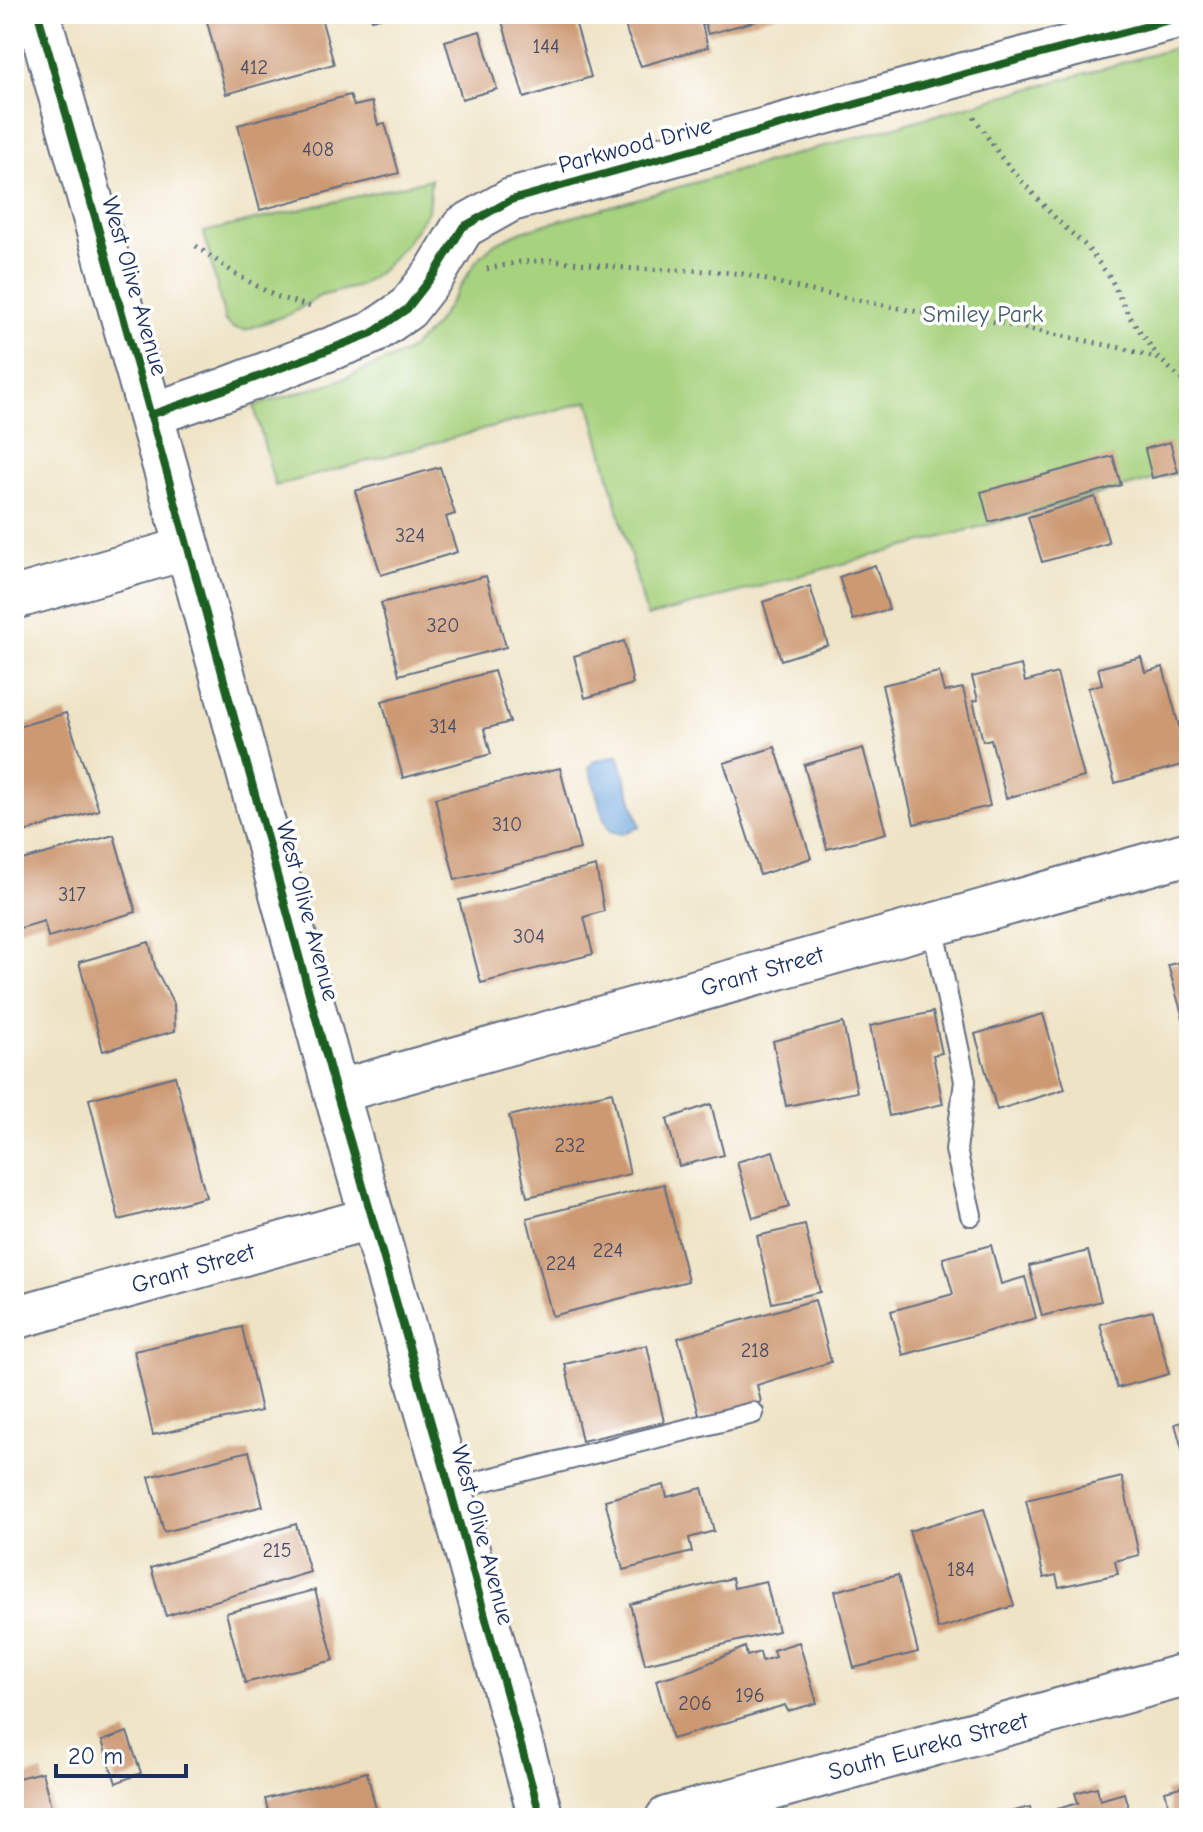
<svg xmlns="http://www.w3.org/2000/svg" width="1203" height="1832" viewBox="0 0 1203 1832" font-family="'Comic Neue',sans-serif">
<rect width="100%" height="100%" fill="#fff"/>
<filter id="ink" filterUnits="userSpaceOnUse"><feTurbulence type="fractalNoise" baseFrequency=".0125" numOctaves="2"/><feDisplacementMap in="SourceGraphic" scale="16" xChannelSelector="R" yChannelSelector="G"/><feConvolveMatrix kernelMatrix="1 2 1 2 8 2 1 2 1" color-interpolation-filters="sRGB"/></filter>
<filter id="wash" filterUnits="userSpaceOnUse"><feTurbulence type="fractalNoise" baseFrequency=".006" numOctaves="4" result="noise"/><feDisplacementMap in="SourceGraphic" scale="32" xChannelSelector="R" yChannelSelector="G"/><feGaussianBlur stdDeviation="1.8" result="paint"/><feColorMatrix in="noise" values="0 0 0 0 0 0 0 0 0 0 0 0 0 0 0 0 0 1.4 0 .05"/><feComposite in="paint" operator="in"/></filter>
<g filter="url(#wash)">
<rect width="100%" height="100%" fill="#eee3c5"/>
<!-- green -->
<g fill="#a7d27e" stroke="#61806e" stroke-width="2">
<polygon points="1189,44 1189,470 647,617 589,401 275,486 254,406 335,382 407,352 435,326 477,260 495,243 522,231"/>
<polygon points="431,179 428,211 405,245 382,270 359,286 320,296 292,313 245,330 233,328 225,321 204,232"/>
</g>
<!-- water -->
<polygon fill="#6ca6dc" stroke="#446a9d" stroke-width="2" points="618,755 640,827 622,834 610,831 603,816 589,767 593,762"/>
<g id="blocks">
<!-- building -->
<g fill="#cc9972">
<polygon points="205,14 320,14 334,64 226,94"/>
<polygon points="370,14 391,14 391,15 372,20"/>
<polygon points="500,14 573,14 591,77 524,98"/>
<polygon points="622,14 699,14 708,47 641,66 628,35"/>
<polygon points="702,14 778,14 778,15 708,34"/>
<polygon points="480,31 497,89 462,99 445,41"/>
<polygon points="350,95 354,106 372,102 378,125 385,123 399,173 260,210 238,125"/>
<polygon points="1170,442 1178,472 1152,478 1145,449"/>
<polygon points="1113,456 1121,485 989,522 981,492"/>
<polygon points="440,467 455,514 446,517 457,552 381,575 355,491"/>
<polygon points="1095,497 1109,543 1042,562 1028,517"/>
<polygon points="875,565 889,609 853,620 839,577"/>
<polygon points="486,576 506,647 399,675 381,603"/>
<polygon points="810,586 828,645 781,660 763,602"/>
<polygon points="624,641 633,684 585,698 574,656"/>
<polygon points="1141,657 1145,672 1163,667 1189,763 1115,783 1088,688 1102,684 1098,668"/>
<polygon points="1021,665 1025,682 1057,673 1084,777 1006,798 991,739 983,741 973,701 978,700 972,677"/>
<polygon points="494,671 510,722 484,729 491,754 403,778 382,701"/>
<polygon points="939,672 944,692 963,688 990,806 914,824 882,685"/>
<polygon points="66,713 99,810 14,835 14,728"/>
<polygon points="775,747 811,858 760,875 724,763"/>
<polygon points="863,748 886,833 827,849 804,765"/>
<polygon points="560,768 580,849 455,880 435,798"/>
<polygon points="114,835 136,912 48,937 44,921 14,930 14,875 18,874 15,862"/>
<polygon points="596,866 604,911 584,917 593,954 481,983 459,900"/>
<polygon points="149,942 156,970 174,1004 175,1031 103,1051 79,962"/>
<polygon points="1189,960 1189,1036 1188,1036 1168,965"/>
<polygon points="933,1012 942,1053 933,1055 943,1104 889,1116 870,1026"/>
<polygon points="1043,1014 1065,1089 997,1110 975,1034"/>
<polygon points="843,1023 857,1092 786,1106 773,1041"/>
<polygon points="175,1076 206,1197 119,1220 89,1099"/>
<polygon points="612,1092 630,1174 527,1197 509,1116"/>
<polygon points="711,1104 724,1155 679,1166 667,1119"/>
<polygon points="773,1151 789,1207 753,1218 737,1162"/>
<polygon points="664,1184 688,1281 552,1316 527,1218"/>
<polygon points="805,1225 820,1292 772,1303 757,1236"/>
<polygon points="991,1245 1001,1284 1025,1277 1036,1318 903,1355 891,1311 953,1294 943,1258"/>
<polygon points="1088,1251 1101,1301 1042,1316 1029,1266"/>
<polygon points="815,1300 831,1362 757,1385 761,1402 700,1418 678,1338"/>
<polygon points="1153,1311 1169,1374 1117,1388 1100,1324"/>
<polygon points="242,1327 261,1411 153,1435 134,1351"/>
<polygon points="647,1345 664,1422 582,1441 565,1364"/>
<polygon points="1189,1420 1189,1470 1188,1470 1175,1424"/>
<polygon points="249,1451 263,1506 164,1532 149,1477"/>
<polygon points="1122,1477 1139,1555 1115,1561 1118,1574 1059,1587 1056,1575 1044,1578 1026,1500"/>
<polygon points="664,1485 667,1497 702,1488 714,1531 689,1538 692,1552 623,1570 605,1500"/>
<polygon points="984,1509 1014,1606 938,1629 909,1531"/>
<polygon points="296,1524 310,1572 166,1616 151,1568"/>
<polygon points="898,1575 918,1652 854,1668 835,1591"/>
<polygon points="732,1578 734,1588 766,1581 778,1631 645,1664 630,1604"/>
<polygon points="315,1590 334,1660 245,1683 226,1613"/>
<polygon points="799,1642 817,1703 788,1711 785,1705 672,1739 656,1680 695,1669 745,1647 747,1656 760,1652 762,1661 775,1657 773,1650"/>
<polygon points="127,1732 141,1773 116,1783 102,1741"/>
<polygon points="42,1772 54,1818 14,1818 14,1779"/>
<polygon points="367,1772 378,1818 270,1818 265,1799"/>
<polygon points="1189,1785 1189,1818 1172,1818 1165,1791"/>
<polygon points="1097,1787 1100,1800 1124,1793 1131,1818 1057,1818 1054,1810 1078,1803 1075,1793"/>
<polygon points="1030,1807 1033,1818 991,1818 990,1817"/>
</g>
</g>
</g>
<g filter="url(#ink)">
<use href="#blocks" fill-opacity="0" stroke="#656e82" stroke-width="2"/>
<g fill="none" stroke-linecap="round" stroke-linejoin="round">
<!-- lane casing -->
<g stroke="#656e82" stroke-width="24">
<g id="lane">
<polyline points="932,924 965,1081 956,1150 971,1215"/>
<polyline points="450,1489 753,1413"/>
</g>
</g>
<!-- street casing -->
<g stroke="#656e82" stroke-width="46">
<g id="street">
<polyline points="150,415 226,389 372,333 407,309 435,273 463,227 511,200 957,76 1189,15"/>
<polyline points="14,598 188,548"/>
<polyline points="336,1092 1189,853"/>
<polyline points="14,1318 373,1218"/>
<polyline points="667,1818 1189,1674"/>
</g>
</g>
<!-- secondary casing -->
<g stroke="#656e82" stroke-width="48">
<polyline id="secondary" points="38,14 188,548 336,1092 450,1489 541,1818"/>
</g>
<!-- path -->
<g stroke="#656e82" stroke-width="5" stroke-dasharray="2 6" stroke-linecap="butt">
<polyline points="974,117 1001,157 1027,187 1059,222 1085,245 1110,277 1129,316 1160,359"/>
<polyline points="196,246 237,275 275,296 314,308"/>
<polyline points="487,269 520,262 553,260 635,269 711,271 743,274 807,290 924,313 990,321 1121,348 1160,359 1189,387"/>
</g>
<!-- lane -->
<use href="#lane" stroke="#fff" stroke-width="20"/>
<!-- street -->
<use href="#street" stroke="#fff" stroke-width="42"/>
<!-- secondary -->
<use href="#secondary" stroke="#fff" stroke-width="44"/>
<!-- cycleway casing -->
<g stroke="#fff" stroke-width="13">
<g id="cycleway">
<polyline points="38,14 188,548 336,1092 450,1489 541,1818"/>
<polyline points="150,415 226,389 372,333 407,309 435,273 463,227 511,200 957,76 1189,15"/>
</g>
</g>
<!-- cycleway -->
<use href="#cycleway" stroke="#1b5e20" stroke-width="8"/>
</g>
</g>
<g text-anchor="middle" stroke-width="7" stroke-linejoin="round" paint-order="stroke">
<!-- number labels -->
<g font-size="20" fill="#474a63">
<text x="546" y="53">144</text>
<text x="254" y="74">412</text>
<text x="318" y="156">408</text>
<text x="410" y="542">324</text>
<text x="443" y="632">320</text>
<text x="443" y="733">314</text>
<text x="507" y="831">310</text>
<text x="72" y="901">317</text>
<text x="529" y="943">304</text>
<text x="570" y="1152">232</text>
<text x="608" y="1257">224</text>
<text x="561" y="1270">224</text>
<text x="755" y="1357">218</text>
<text x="277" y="1557">215</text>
<text x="961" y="1576">184</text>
<text x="750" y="1702">196</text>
<text x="695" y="1710">206</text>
</g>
<!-- street labels -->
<g font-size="24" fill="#1b2f5e" stroke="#fff">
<text transform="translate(635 145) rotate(-15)" y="8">Parkwood Drive</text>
<text transform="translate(135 286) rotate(74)" y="8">West Olive Avenue</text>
<text transform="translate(308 911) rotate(75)" y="8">West Olive Avenue</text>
<text transform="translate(762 971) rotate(-16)" y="8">Grant Street</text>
<text transform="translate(193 1268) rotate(-16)" y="8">Grant Street</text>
<text transform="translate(483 1535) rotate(75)" y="8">West Olive Avenue</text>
<text transform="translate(928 1746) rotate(-15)" y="8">South Eureka Street</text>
</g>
<!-- park labels -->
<g font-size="24" fill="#456068" stroke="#fff">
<text x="983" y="322">Smiley Park</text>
</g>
</g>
<!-- margin -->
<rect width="1203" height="1832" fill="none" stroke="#fff" stroke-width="48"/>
<!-- scale -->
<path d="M56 1764v12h130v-12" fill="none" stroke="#1b2f5e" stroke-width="4"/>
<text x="68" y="1764" font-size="24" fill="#1b2f5e" stroke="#ffffff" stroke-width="6" paint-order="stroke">20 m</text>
</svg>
